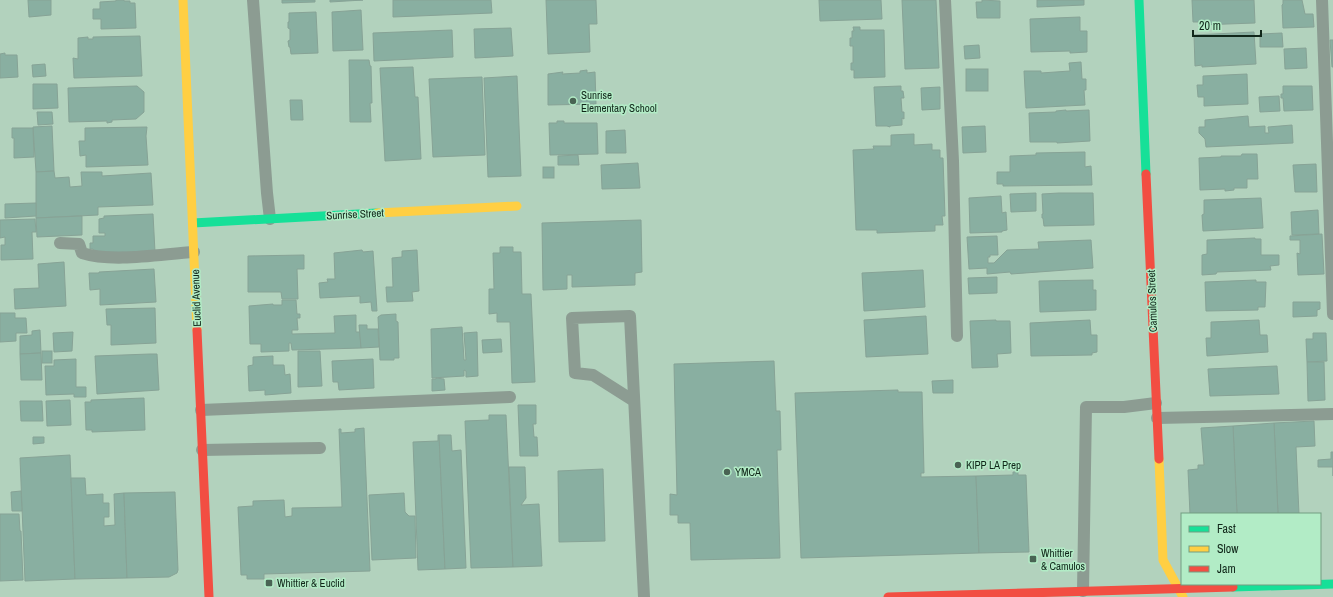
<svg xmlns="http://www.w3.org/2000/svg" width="1333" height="597" viewBox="0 0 1333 597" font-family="'Archivo Narrow',sans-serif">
<rect width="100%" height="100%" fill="#b2d2bd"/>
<!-- building -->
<g fill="#89afa1" stroke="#87a396">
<polygon points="28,0 51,0 51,15 29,17"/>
<polygon points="116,0 124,0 124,1 130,1 130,3 135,3 136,28 101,29 101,19 93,19 93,9 100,9 100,2 116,1"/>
<polygon points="282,0 315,0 315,2 282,3"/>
<polygon points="330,0 363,0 330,2"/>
<polygon points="393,0 491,0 492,13 393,17"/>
<polygon points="546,0 596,0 597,24 589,24 590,52 548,54"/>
<polygon points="819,0 881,0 882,19 820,21"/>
<polygon points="902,0 936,0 939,68 905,69"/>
<polygon points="982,0 1000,1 1000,18 977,18 976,2 982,2"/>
<polygon points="1037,0 1084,0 1084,5 1037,7"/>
<polygon points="1192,0 1254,0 1255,23 1199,25 1199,22 1193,22"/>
<polygon points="1283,0 1302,0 1305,14 1313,14 1314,27 1283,28 1282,5 1283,4"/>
<polygon points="361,10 363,50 333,51 332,12"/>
<polygon points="316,12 318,53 291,54 290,47 289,47 288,41 290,40 290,29 288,28 288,22 289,22 289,13"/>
<polygon points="1080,17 1080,31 1087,31 1087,52 1070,53 1070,51 1031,52 1030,19"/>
<polygon points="853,27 860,27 860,30 884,30 885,77 854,78 854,70 851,70 851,63 853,63 853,46 850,46 850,38 852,38 852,31 854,31"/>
<polygon points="511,28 513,56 475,58 474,29"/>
<polygon points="452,30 453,57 374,61 373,33"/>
<polygon points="1254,32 1256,64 1202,67 1202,65 1195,66 1194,35"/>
<polygon points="1282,33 1283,47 1260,47 1260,34"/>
<polygon points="140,36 142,76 74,78 73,58 78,59 78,38 88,37 88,39 93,39 93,37"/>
<polygon points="1330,40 1333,40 1333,67 1332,67"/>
<polygon points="979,45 980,58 965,59 964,46"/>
<polygon points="1306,48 1307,68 1285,69 1284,49"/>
<polygon points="5,53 5,55 17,55 18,77 0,78 0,54"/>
<polygon points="349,60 369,60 370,66 371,66 372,103 370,103 371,122 350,122"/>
<polygon points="1081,62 1082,79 1086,79 1086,90 1084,90 1085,105 1026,108 1024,71 1041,71 1041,73 1070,71 1069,63"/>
<polygon points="45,64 46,76 33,77 32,65"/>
<polygon points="413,67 415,97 418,97 421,159 385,161 380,68"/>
<rect x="966" y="69" width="22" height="22"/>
<polygon points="587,70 587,73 595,72 596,104 548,105 548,74 563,72 562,74 580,73 580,71"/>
<polygon points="1247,74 1248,104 1204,106 1204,97 1198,97 1197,85 1203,85 1203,76"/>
<polygon points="517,76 521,176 488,177 484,78"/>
<polygon points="482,77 485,155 433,157 429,79"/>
<polygon points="33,84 57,84 58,108 33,109"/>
<polygon points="137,86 144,92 144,112 136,119 112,120 112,122 107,123 107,121 69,122 68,88"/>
<polygon points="901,86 901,91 903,91 904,98 901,98 902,112 904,112 904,119 902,118 902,125 890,126 890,127 887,126 876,126 874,87"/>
<polygon points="1283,86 1312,86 1313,110 1284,111 1283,98 1281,98 1281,94 1283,94"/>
<polygon points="940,87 940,109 922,110 921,88"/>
<polygon points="1279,96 1280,111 1260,112 1259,97"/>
<polygon points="290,100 302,100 303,120 291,120"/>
<polygon points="1066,110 1066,111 1089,110 1090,141 1057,143 1057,142 1030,142 1029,113 1056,112 1056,111"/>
<polygon points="37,112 52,112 53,124 38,125"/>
<polygon points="1248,116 1249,127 1265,126 1265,133 1269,133 1268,127 1292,125 1293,143 1206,147 1205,139 1199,133 1199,127 1205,127 1205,120"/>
<polygon points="557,121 564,121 564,123 597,123 598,154 550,155 549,123 557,123"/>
<polygon points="52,126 54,171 36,172 33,127"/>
<polygon points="985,126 986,152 963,153 962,127"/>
<polygon points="147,127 146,136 148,165 86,167 86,155 80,156 79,141 85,141 85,128"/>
<polygon points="12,128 33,128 34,157 14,158 14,138 12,138"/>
<polygon points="625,130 626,153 606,153 606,131"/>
<polygon points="914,134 914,145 932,144 932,150 940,150 940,158 943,158 945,216 942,216 943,225 935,225 935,231 877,233 877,230 856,230 853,150 874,149 873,146 891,146 891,135"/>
<polygon points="1085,152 1085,167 1091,166 1092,185 1003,186 1003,184 997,184 997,172 1010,172 1010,156 1036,155 1036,153"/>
<polygon points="1242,154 1257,154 1258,179 1247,179 1247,188 1234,188 1234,190 1225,191 1225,189 1200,190 1199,158 1221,157 1221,156 1241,156"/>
<polygon points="578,155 579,165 558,165 558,156"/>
<polygon points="638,163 640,188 602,189 601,165"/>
<polygon points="1316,164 1317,192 1295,192 1293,165"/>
<rect x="543" y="167" width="11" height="11"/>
<polygon points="54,171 55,178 69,177 70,187 82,186 81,172 102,172 102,176 151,173 153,205 98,207 98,215 36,218 36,172"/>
<polygon points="1036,193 1036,211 1011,212 1010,194"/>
<polygon points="1059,193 1093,193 1094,225 1044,226 1043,218 1042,218 1042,214 1043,214 1042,194"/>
<polygon points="1001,196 1002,213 1006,212 1007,230 1002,231 1002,232 970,233 969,198"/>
<polygon points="1261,198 1263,228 1203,231 1202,215 1204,214 1204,200"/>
<polygon points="36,203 36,216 5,218 5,204"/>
<polygon points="1318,210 1319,234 1292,235 1291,212"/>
<polygon points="153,214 155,252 94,252 93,249 90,249 90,243 93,243 93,236 105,236 105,233 99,233 99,219 104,218 104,216"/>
<polygon points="82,216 82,235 37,237 36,218"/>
<polygon points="35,219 36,232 32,232 33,259 1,260 1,245 5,245 5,237 0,238 0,220"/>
<polygon points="641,220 642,272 635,273 635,285 572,287 572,275 567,275 567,289 543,290 542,223"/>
<polygon points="1322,234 1324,274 1298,275 1297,253 1300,254 1300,240 1290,240 1290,236"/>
<polygon points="997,236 998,255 990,255 990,257 988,257 988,263 994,263 1007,250 1039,249 1038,242 1091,240 1093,268 1011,274 1010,272 987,274 987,268 969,269 967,237"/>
<polygon points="1255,238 1255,239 1261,239 1261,255 1279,255 1279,265 1270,266 1271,270 1217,272 1216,274 1202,275 1202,255 1207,254 1207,240"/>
<polygon points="500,247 513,247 513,252 521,252 522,294 531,294 535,382 512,383 510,322 497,322 497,313 489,314 489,289 494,289 493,253 500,253"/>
<polygon points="362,250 363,252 373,251 377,311 372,311 371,302 360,303 360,296 320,298 319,283 328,282 327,279 335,279 334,253"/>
<polygon points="417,250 419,291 412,292 413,301 387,302 386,287 393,287 392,258 402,257 402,251"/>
<polygon points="304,255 304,269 297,269 298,299 282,299 281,292 248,292 248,256"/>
<polygon points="64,262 66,306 15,309 14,289 39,288 38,264"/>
<polygon points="154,269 156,302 100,305 100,289 90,290 89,273 99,273 99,272"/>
<polygon points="923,270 925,307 864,311 862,273"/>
<polygon points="997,277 997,293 969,294 968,278"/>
<polygon points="1093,280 1093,290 1096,290 1096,310 1040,312 1039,281"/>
<polygon points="1256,280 1256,282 1266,282 1265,307 1258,307 1258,310 1206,311 1205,282"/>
<polygon points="282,300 296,300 297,314 300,314 300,318 297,318 298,330 292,330 292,334 335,333 334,316 356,315 356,332 360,332 361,348 292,350 291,343 289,343 289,351 261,352 261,344 250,344 249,306 273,304 273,305 282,305"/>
<polygon points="1293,302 1320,302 1320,309 1317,310 1317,316 1293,317"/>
<polygon points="155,308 156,343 111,345 111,325 107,325 106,309"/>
<polygon points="0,313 15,313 15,318 26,318 27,333 16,333 16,341 0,342"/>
<polygon points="396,314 396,321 398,322 399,358 394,358 394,360 380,360 378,317 381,315"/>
<polygon points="926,316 928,354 866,357 864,320"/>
<polygon points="996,320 996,321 1010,321 1011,353 997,354 998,367 972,368 970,321"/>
<polygon points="1090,320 1091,335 1097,335 1097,352 1092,353 1092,355 1031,356 1030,323"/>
<polygon points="1259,320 1260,335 1267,335 1268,352 1207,356 1206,338 1211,338 1211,322"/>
<polygon points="359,325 367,325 367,329 378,329 379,347 361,348"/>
<polygon points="462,327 464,360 466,360 464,333 477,332 478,376 466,377 466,371 464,370 464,376 432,378 431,329"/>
<polygon points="40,330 41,353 20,354 20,336 32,335 32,331"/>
<polygon points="73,332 72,351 54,352 53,333"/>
<polygon points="1313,333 1326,333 1327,361 1307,362 1306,339 1313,339"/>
<polygon points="501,339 502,352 483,353 482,340"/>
<rect x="42" y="351" width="10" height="12"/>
<polygon points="298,351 320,351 322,386 298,387"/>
<polygon points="41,353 42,380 21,380 20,354"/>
<polygon points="150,354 157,354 159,390 97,394 95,356"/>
<polygon points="273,356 273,365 284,365 285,375 290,374 291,393 265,395 265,390 249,391 248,366 253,365 253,357"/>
<polygon points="76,359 76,387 86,387 86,397 74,397 74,394 46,395 45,366 54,366 54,360"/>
<polygon points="373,359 374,388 339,390 338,382 333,382 332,361"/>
<polygon points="774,361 776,411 780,411 781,450 777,450 780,558 691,560 690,523 678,523 678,515 670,515 670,494 677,495 674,364"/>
<polygon points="1307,362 1324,362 1325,400 1308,401"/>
<polygon points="1277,366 1279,394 1210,396 1208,369"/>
<polygon points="436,378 444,379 445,390 432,391 432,379 436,379"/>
<polygon points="953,380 953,393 933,393 932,381"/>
<polygon points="898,390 898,392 922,392 924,473 921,473 921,477 976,476 979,553 801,558 795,393"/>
<polygon points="144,398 145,430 92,432 92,430 86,430 85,402 91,402 91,400"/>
<polygon points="70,400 71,425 47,426 46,401"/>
<polygon points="20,401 42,401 43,421 21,421"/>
<polygon points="518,405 536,405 536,424 533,424 534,437 537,437 538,456 520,456"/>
<polygon points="489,415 506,415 513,567 471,568 465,421 489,420"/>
<polygon points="1314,421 1315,446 1296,447 1299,514 1278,514 1274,423"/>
<polygon points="1274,423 1278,514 1237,514 1233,426"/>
<polygon points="1233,426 1237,514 1190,514 1188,470 1198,469 1198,465 1204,465 1201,428"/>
<polygon points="364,428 370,571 264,574 264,579 247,579 247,575 241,575 238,507 253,506 253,501 284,500 285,517 292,516 292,508 342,507 339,429 341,429 341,433 355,432 355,429"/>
<polygon points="438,435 439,435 445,569 418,570 413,442 438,441"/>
<polygon points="439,435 451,435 452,451 461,450 466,568 445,569"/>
<polygon points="33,437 44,437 44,443 33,444"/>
<polygon points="1331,452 1333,452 1333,476 1333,467 1318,467 1318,460 1331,459"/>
<polygon points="70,455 75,579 25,581 20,458"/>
<polygon points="509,467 525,467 526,498 521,505 539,504 542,566 513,567"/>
<polygon points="603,469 605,541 559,542 558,471"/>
<polygon points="1013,472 1018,472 1018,475 1026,475 1029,552 979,553 976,476 1013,475"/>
<polygon points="71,478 85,478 86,495 103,494 103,503 109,503 109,517 104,517 104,526 115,525 114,494 124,493 127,578 75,579"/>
<polygon points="21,491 22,511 12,511 11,492"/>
<polygon points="175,492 178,570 177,573 169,577 127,578 124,493"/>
<polygon points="404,493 405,512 409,516 415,516 416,558 372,560 369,495"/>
<polygon points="0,514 19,514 20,531 21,531 23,580 0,581"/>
</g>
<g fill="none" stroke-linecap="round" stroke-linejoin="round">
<!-- lane -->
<g stroke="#8c9c92" stroke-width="12">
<polyline points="253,0 267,193 270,219"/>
<polyline points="945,0 953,161 957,336"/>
<polyline points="1322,0 1333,314"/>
<path d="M60,243L79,244L82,253C113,263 161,254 194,252"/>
<polyline points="634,401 593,375 575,373 572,318 630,316 644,597"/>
<polyline points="201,410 510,397"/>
<polyline points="1157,418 1333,414"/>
<polyline points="202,450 320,448"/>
<polyline points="1083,591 1086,407 1124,407 1156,403"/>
</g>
<!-- fast -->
<g stroke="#16e098" stroke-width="9">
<polyline points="1139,0 1146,174"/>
<polyline points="193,223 377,213"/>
<polyline points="1233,587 1333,584"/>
</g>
<!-- slow -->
<g stroke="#ffcf43" stroke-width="9">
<polyline points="183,0 197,330"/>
<polyline points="377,213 517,206"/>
<polyline points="1159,459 1163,560 1183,597"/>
</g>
<!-- jam -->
<g stroke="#f24e42" stroke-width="9">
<polyline points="1146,174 1159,459"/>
<polyline points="197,330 209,597"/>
<polyline points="888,597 1233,587"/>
</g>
</g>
<!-- markers -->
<g fill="#496353" stroke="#b2ecc6" stroke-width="1.5">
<circle cx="573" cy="101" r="4"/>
<circle cx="958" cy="465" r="4"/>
<circle cx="727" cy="472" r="4"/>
<rect x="1029" y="555" width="8" height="8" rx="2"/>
<rect x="265" y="579" width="8" height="8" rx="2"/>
</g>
<g text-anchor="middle" stroke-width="3" stroke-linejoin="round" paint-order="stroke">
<!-- poi labels -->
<g font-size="11" fill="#11271a" stroke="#b2ecc6" text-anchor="start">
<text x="581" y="99">Sunrise<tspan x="581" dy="13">Elementary School</tspan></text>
<text x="966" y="469">KIPP LA Prep</text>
<text x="735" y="476">YMCA</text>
<text x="1041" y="557">Whittier<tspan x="1041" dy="13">&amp; Camulos</tspan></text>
<text x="277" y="587">Whittier &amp; Euclid</text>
</g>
<!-- street labels -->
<g font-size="11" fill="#11271a" stroke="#b2ecc6">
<text transform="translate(355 214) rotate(-3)" y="4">Sunrise Street</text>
<text transform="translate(196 298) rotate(-92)" y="4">Euclid Avenue</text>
<text transform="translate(1152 301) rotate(-92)" y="4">Camulos Street</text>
</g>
</g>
<!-- legend -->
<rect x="1181" y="513" width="140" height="72" fill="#b2ecc6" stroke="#729d81"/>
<rect x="1189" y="526" width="20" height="6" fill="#16e098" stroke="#729d81"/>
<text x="1217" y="533" font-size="12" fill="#11271a">Fast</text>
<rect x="1189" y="546" width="20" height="6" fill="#ffcf43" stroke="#729d81"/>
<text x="1217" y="553" font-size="12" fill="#11271a">Slow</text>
<rect x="1189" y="566" width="20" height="6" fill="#f24e42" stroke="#729d81"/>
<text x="1217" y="573" font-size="12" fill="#11271a">Jam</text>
<!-- scale -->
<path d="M1193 30v6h68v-6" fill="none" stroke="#11271a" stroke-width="2"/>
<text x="1199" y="30" font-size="12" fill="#11271a" stroke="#b2ecc6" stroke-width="3" paint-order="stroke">20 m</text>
</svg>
